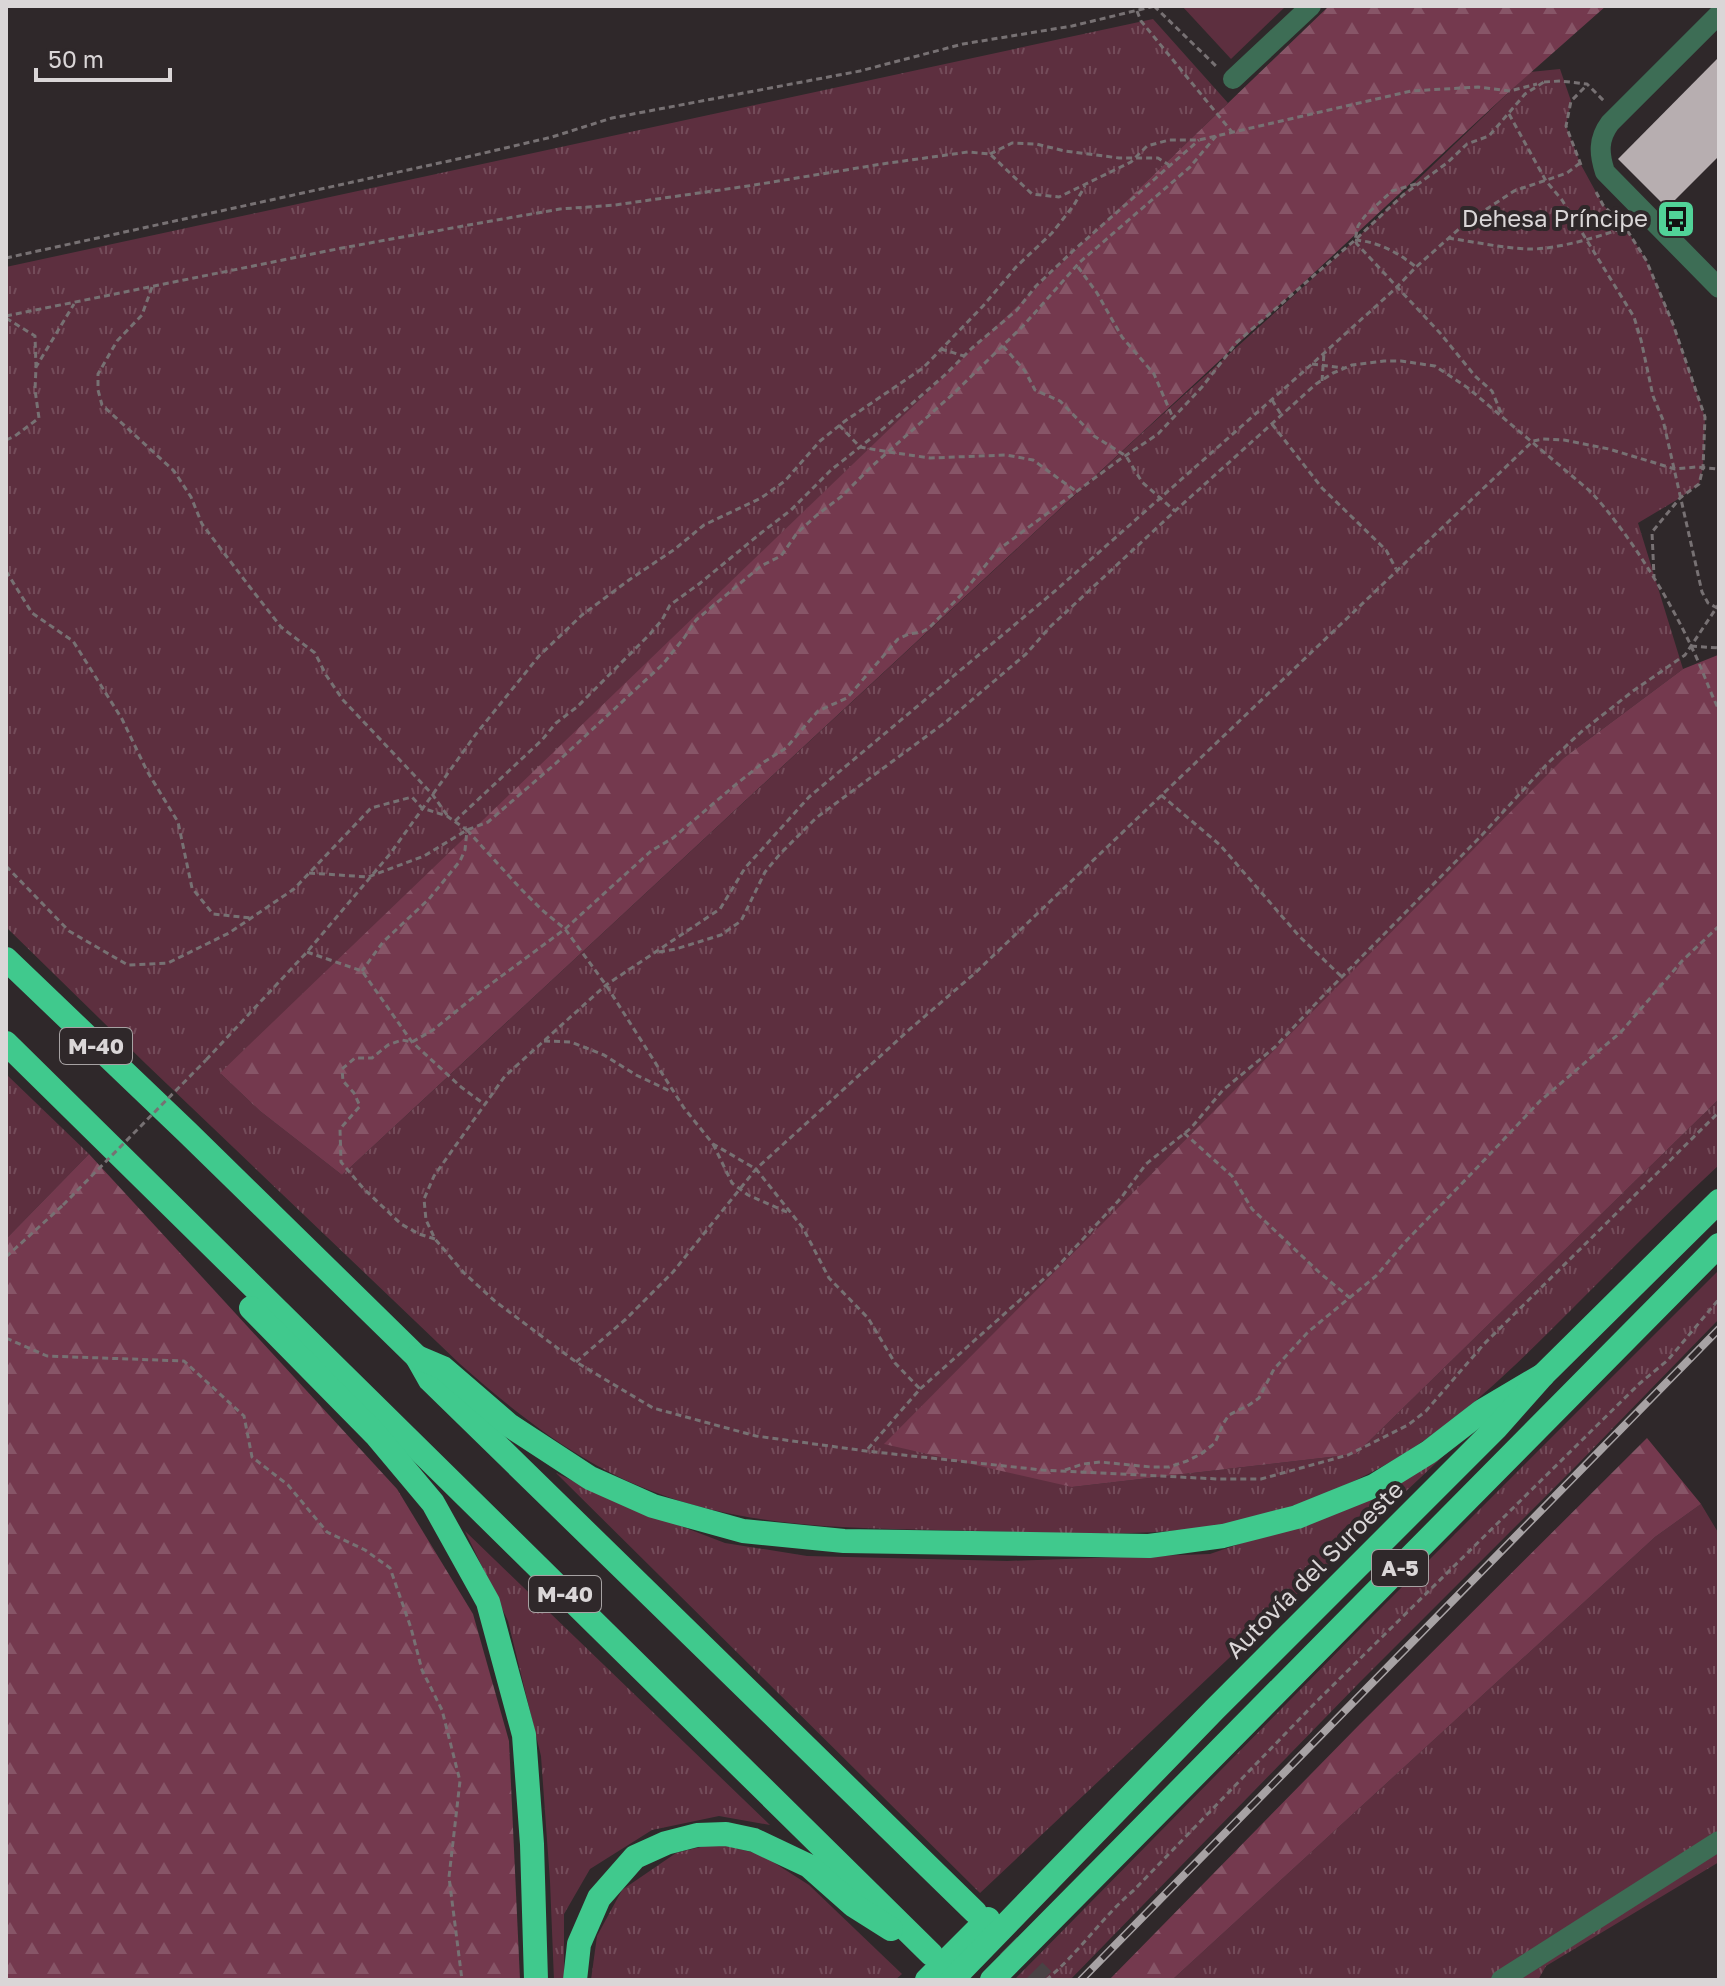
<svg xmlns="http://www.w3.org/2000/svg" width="1725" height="1986" viewBox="0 0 1725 1986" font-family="'Golos Text',sans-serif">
<defs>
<pattern id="grass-tufts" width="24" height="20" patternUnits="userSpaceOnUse" patternTransform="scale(2)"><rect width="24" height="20" fill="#5d2f3f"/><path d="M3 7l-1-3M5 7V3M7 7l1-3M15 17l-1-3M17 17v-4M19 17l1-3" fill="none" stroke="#744c5a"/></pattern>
<pattern id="forest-firs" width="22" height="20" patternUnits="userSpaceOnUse" patternTransform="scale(2)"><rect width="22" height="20" fill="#74394e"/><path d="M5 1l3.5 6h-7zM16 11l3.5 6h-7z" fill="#875567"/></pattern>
</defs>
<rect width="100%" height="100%" fill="#2f282a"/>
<!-- grass -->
<g fill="url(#grass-tufts)">
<path d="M1153,19L1228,103L221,1074L260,1111L342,1175L1142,433L1355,240L1530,72L1560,69L1571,101L1566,126L1580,163L1603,205L1625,227L1646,260L1673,324L1705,417L1703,468L1699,484L1680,498L1638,523L1683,669L1565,757L1072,1487L1356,1454L1719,1099V1165C1668,1212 1619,1262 1570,1311C1513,1368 1454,1427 1383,1466C1329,1496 1267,1518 1207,1527C1136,1537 1055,1533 984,1531C875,1528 761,1532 657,1493C581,1465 520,1417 460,1364L146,1064L6,927V267Z"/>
<polygon points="6,1074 89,1154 6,1239"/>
<polygon points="1719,1270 1719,1319 1578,1464 1359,1683 1070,1980 1014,1980 1356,1633"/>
<polygon points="1472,1429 980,1893 556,1473 618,1502 725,1543 807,1556 1007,1561 1210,1554 1383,1495"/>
<polygon points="1701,1504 1719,1534 1719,1862 1546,1966 1538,1980 1172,1980 1655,1537"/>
<polygon points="465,1531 770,1825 719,1816 652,1830 590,1869 564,1914 564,1980 554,1980 550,1881 541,1756 508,1621"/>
<polygon points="717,1843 762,1855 809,1885 902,1974 895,1980 591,1980 597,1936 622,1890 676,1853"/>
</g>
<!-- forest -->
<g fill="url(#forest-firs)">
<polygon points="1329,6 1606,6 1510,91 342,1175 260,1111 220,1073"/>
<polygon points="1718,655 1719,1099 1356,1454 1072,1487 884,1444 1565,757 1683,669"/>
<polygon points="89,1154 397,1489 473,1614 509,1741 520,1980 6,1980 6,1239"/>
<polygon points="1647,1438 1701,1504 1655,1537 1172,1980 1109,1980 1360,1724"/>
</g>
<!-- pitch -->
<polygon fill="#5d2f3f" points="1182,6 1286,6 1231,59"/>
<!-- building -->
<polygon fill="#b7aeb0" points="1719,57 1719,156 1667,208 1618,159"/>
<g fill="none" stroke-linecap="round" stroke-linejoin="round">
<!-- highway-tunnel -->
<polyline stroke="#494244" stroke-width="24" stroke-dasharray="24 12" stroke-linecap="butt" points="983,1920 1043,1980"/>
<!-- path -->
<g stroke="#777173" stroke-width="3" stroke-dasharray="6 4" stroke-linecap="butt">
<polyline points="1154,6 1217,67"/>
<polyline points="1137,11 1141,21 1232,132"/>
<polyline points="1544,82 1560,81 1587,84 1605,102"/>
<polyline points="1509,114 1546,181 1562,200 1634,317 1641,340 1653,396 1663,420 1702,592 1708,603 1719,609"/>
<polyline points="990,154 1012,143 1036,144 1065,151 1119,158 1158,158 1169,165"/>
<polyline points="1580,163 1567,173 1514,191 1467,222 1416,267 1396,288 1312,364 1055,591 809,797 745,868 720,909 606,985 505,1076 434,1176 424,1199 426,1220 435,1239 464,1273 496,1302 576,1362 653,1408 756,1436 866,1451 1042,1470 1218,1479 1261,1479 1348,1455 1408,1425 1426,1411 1484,1344 1719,1112"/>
<polyline points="1581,165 1566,126 1571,101 1586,86"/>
<polyline points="1416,184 1392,191 1365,216 1358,226 1355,240 1357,244 1440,333 1475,376 1492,391 1502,415"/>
<polyline points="1596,192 1603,205 1625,227 1646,260 1673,324 1705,417 1703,468 1699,484 1680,498 1652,532 1654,577"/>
<path d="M1448,238C1475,242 1502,248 1529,249C1555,250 1608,235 1632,224"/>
<path d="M1355,240C1379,242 1397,252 1416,267"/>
<polyline points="6,258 467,157 552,137 612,118 860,71 963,44 1072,26 1155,6"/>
<polyline points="1078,267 1097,293 1122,337 1154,374 1173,418"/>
<polyline points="152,287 142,315 117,341 98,374 98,390 102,405 174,471 191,497 202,524 249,586 281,627 315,653 326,675 343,700 432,794 447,815"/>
<polyline points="6,316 342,248 480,223 560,209 615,205 748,186 882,164 968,152 990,154 1032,194 1059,197 1131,162 1147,146 1169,140 1199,140 1411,91 1478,87 1510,91 1537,84"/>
<polyline points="6,318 35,336 36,367"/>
<polyline points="1003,346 1025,371 1035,390 1060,401 1094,436 1126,456 1142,482 1175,511"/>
<polyline points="941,349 964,356"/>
<polyline points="1312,364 1344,368"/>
<polyline points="1322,381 1324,353"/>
<polyline points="1272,400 1282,416"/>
<polyline points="1272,424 1322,488 1386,550 1396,569"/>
<polyline points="839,425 860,447 889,452 930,458 1006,455 1033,460 1077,492"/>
<polyline points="6,440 15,436 39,418 35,390 36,367 74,304"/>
<polyline points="6,571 32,613 73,641 122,719 147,771 178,822 192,888 213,914 251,918"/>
<polyline points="1691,646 1719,648"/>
<polyline points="1161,795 1220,845 1300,937 1342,977"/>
<polyline points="455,821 542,740 556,723 577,707 650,634 662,620 670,605 699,584 761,533 791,510 831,470 884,428 946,374 972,348 1017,310 1036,286 1074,250 1199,140"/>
<polyline points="467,830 520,888 542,910 565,929 606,985 684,1108 713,1144 756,1169 803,1228 829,1278 868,1318 895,1363 920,1389 866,1451"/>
<polyline points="6,866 69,931 128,965 168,963 229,933 294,889 371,808 412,797 422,808 447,816 467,830 465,850 460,861 429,899 383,942 362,971"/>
<polyline points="309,873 368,877 424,856 467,830 488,822 555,764 663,664 684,638 696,620 761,566 781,556 797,533 817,515 842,496 871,467 953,394 1023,326 1080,262 1190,167 1216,136"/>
<polyline points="307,952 362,971 412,1042 461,1087 484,1104"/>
<path d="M659,952L676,949L721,935L741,921L765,872L780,854L816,818L947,721L1026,654L1051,626L1175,511L1316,384L1333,373L1352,365L1384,361H1401L1435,366L1468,388L1591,492C1628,532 1669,598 1692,648C1702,668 1709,690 1719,710"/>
<polyline points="544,1041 571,1042 604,1055 636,1075 672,1092"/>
<polyline points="206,1060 307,952 390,854 476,734 539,656 582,615 629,580 675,549 704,525 761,498 785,481 820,441 845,421 923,368 983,306 1016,267 1052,233 1074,205 1085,186"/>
<polyline points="1184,1133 1232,1176 1252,1209 1320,1273 1350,1298"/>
<polyline points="713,1144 732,1183 748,1195 789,1213"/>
<polyline points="435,1239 419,1234 401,1224 363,1188 341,1162 340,1129 360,1106 354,1093 343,1081 342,1069 355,1058 372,1058 388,1045 402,1040 412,1042 433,1030 480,992 565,929 651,851 673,838 734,786 764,762 786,748 818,711 847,698 898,639 909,634 922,632 929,628 962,594 998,550 1119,460 1158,434 1202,387 1237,342 1355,240 1403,195 1447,163 1467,144 1489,136 1525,94 1544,82"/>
<polyline points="6,1257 63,1205"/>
<polyline points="6,1338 47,1356 184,1361 244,1416 252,1457 288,1485 327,1532 365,1550 390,1568 411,1628 422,1670 442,1710 460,1781 449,1877 462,1980"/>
<polyline points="576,1362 626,1319 673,1272 756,1169 910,1029 974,974 1533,441 1543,439 1564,440 1609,449 1675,469 1696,467 1719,469"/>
<polyline points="920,1389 1057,1267 1121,1198 1146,1164 1191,1128 1223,1090 1275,1047 1321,998 1482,835 1548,763 1581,732 1633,691 1685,655 1719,604"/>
<polyline points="1065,1470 1083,1464 1100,1462 1151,1467 1169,1467 1187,1461 1201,1454 1215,1443 1223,1424 1229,1415 1249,1405 1259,1398 1274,1369 1308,1332 1376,1276 1405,1242 1473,1172 1540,1101 1621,1032 1682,961 1719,926"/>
<path d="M1046,1980C1079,1953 1102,1917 1134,1890L1316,1702L1639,1384L1668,1360L1719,1299"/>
</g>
<!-- minor -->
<g stroke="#3d6d55" stroke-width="20">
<path d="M1719,14L1610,123C1598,139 1599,154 1605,172L1719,288"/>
<polyline points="1233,79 1311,6"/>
<polyline points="1501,1980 1719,1841"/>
</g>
<!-- highway -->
<g stroke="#40c98d" stroke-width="24">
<polyline points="6,959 187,1132 417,1357 430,1380 975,1912"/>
<polyline points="6,1043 931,1954"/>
<polyline points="251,1308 376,1435 433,1503 488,1602 524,1735 532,1844 536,1980"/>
<polyline points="417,1357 443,1368 509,1425 590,1478 653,1506 743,1531 844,1541 1149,1546 1223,1536 1297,1517 1374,1486 1429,1452 1482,1411 1543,1375"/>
<polyline points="575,1980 579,1944 599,1898 635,1857 666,1843 697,1835 726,1834 754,1840 809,1866 853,1905 891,1929"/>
<polyline points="927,1980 988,1919"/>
<polyline points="952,1980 1214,1710 1496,1428 1543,1375 1719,1201"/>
<polyline points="992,1980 1719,1245"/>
</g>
<!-- rail casing -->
<g stroke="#a7a2a4" stroke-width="8">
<polyline id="rail" points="1081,1980 1719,1329"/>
</g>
<!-- rail -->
<use href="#rail" stroke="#2f282a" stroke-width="5" stroke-dasharray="15" stroke-linecap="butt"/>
<!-- path-bridge -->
<polyline stroke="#777173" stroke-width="3" stroke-dasharray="6 4" stroke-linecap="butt" points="63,1205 206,1060"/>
</g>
<!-- icons -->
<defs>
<g id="bus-square" transform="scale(2)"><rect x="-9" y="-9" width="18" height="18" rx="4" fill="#51d398" stroke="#2f282a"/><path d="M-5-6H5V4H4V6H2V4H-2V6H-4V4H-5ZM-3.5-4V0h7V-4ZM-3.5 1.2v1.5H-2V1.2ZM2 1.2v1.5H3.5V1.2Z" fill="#111"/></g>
</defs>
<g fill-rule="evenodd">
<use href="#bus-square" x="1676" y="219"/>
</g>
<g text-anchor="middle" stroke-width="8" stroke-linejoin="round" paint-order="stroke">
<!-- shield labels -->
<g fill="#2f282a" stroke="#a7a2a3" stroke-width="2">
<rect x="60" y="1028" width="72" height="36" rx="6"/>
<rect x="1372" y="1550" width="56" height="36" rx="6"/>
<rect x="529" y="1576" width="72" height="36" rx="6"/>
</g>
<g font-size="22" font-weight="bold" fill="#dad6d7">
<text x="96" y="1054">M-40</text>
<text x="1400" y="1576">A-5</text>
<text x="565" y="1602">M-40</text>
</g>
<!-- poi labels -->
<g font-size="24" fill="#dad6d7" stroke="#2f282a" text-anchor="end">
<text x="1648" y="227">Dehesa Príncipe</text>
</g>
<!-- street labels -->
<g font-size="24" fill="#dad6d7" stroke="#2f282a">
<text transform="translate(1315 1570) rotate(-45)" y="8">Autovía del Suroeste</text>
</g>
</g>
<!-- border -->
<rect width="1725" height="1986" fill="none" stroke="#dad6d7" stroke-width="16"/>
<!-- scale -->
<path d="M36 68v12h134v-12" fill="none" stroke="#dad6d7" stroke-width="4"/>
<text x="48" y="68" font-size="24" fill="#dad6d7" stroke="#2f282a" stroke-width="6" paint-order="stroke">50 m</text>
</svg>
